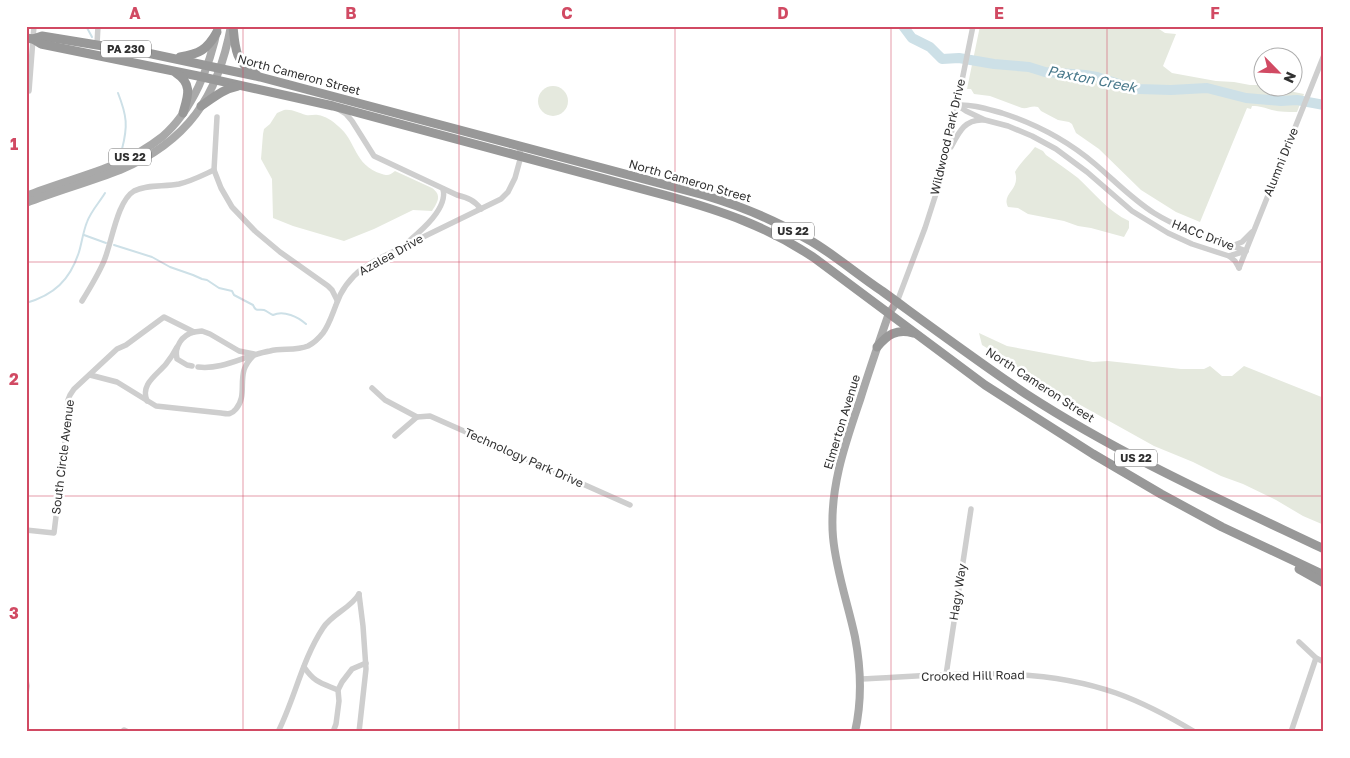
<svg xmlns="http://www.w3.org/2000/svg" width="1350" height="758" viewBox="0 0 1350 758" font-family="'Golos Text',sans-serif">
<rect width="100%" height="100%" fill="#fff"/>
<!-- green -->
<g fill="#e5e9de">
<path d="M980,26H1158L1159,29L1165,33L1176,34L1163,66L1172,73L1216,81L1234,82L1250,85H1262V88H1289L1294,92L1304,94L1297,112C1288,112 1280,112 1272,110C1265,108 1260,106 1252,106L1251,109L1247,108L1200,222L1176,212L1141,190L1099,149L1076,133L1072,124L1069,122L1058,120L1041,111L1038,107C1032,105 1028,109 1022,108L990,96L974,94L971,89H967Z"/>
<circle cx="553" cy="101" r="15"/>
<path d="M284,110C293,109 298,113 306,115C310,116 314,114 318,115C325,116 333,121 338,126C357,141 353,165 382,174C388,176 390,175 395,171L432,188C442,195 438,202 432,211L413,210L374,229L344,241L293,226L273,218L272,179L261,159L263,134L264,129L270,124L277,113Z"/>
<path d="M1035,147L1043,151L1046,155C1057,163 1068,170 1078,178C1094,193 1109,212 1129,221V228L1124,237L1091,228L1078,226L1064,221L1028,214L1018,208L1008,207C1001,193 1021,190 1015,172C1020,163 1029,155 1035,147Z"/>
<polygon points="979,333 1007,346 1093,362 1108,361 1181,369 1204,369 1210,366 1222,376 1232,376 1244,366 1324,398 1324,525 1303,516 1276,500 1243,484 1221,476 1193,462 1154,446 1066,397 982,345"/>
</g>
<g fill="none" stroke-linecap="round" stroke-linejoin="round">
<!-- stream -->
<g stroke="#cde0e7" stroke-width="2">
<polyline points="86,26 92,37"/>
<path d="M118,93C127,116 128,126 122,149"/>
<polyline points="84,235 106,243"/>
<path d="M114,245L152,257L170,267L193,275L202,279L207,280L219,288L232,291L234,295L253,305C256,312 258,309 264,310C267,311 270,314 273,315C284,310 298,317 306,324"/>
<path d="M26,303C54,295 70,280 79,252C82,242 83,232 87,222C91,211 99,203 105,193"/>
<polyline points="26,620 28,632 26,636"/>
</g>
<!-- river -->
<polyline stroke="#cde0e7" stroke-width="10" points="903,26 912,38 930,47 942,59 959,58 994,64 1029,67 1045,72 1085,75 1097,77 1128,87 1139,89 1171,90 1207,88 1246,98 1281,101 1297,100 1324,105"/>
<!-- minor -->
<g stroke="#cecece" stroke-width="5.5">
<polyline points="97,44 98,26"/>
<polyline points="26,91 29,91 34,26"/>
<polyline points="957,105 966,111 985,120 1008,126 1032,136 1056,149 1087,172 1132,211 1168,233 1192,244 1229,256 1246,251"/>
<path d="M957,105C972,104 987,109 1002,113C1036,124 1068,141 1095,164C1115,181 1132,199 1154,213C1183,231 1214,239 1246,251"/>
<path d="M338,109L346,114L352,121L374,156L457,195C468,198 474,200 481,209"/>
<polyline points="217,117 214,170 221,188 232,207 255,231 280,252 328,286 332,290 337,300"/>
<path d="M951,147C959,132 965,119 983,120"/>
<path d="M409,241C422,230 448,208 443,189"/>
<polyline points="1232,246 1242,242 1252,232"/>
<polyline points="1229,256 1235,261 1239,268"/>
<polyline points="1239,268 1324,55"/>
<path d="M82,301C90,288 98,275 104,261C112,242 117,201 134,191C147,184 164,187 179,184C192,181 203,175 214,170"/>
<polyline points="897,302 925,228 943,172 954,120 973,26"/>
<path d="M192,366L187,365L177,359C174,347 182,335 194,332"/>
<path d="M198,367C224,370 245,355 270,351C282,348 296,351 308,346C314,343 319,338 323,333C329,325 332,315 336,305C341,290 350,278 363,268L376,260L501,199L508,192L515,178L521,156L519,146"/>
<path d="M90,375L117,382L156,406L221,413C228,414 231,415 236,409C246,397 240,384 244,370C246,364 249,360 253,356"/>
<polyline points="372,388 385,400 417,417"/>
<path d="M147,401C140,384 157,375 166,364C170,359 174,353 177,347"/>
<polyline points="395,436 417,417 430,416 630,505"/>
<polyline points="26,530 54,533 65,442 68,400 70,395 74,389 117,349 126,345 164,317 194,332 202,331 210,334 239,351 254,354"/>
<polyline points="1299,642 1316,658 1324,662"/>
<path d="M304,667C315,683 321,683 338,690"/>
<polyline points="946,675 971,509"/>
<path d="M860,679C946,675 1034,664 1116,693C1144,703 1170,717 1195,732"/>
<polyline points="26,680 27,686 26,694"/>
<polyline points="122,732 124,730 128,732"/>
<path d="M278,732C295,698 302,660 323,628C332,614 351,608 359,594"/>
<polyline points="333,732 336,724 339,701 338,690 342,682 352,669 366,663"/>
<polyline points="359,732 366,669 363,626 359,594"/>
<polyline points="1291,732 1316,658"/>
</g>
<!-- major -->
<g stroke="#a9a9a9" stroke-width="8">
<path d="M26,196C56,184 87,176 116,164C132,157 148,148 162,137C193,110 210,66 218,26"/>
<path d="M26,203C57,191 89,182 120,170C187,142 218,97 231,26"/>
<path d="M855,732C862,701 861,668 855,637C848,604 836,571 833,537C829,489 845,444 860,400C869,371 879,342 889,313L897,302"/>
</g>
<!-- highway -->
<g stroke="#989898" stroke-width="9">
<path d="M233,26C235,47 235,63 256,74"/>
<path d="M26,38L33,39L42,36L152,54L260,77L704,195C741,206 777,221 811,241C836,256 858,275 882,291C930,326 977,361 1026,394C1120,455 1223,501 1324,549"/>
<path d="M33,39L41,44L198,76L333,106L668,196C722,211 766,226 813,257L985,385L1093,454L1161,494L1222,527L1324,575"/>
<path d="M180,57C199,54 207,50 217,32"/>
<path d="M176,73C193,84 188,96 183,113"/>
<path d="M201,106C213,98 223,89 238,86"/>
<path d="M877,347C887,335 897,328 913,333"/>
<polyline points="1299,569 1324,583"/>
</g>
</g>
<!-- grid -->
<path fill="none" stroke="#d14a63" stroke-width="1" stroke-opacity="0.55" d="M243,26V732M459,26V732M675,26V732M891,26V732M1107,26V732M26,262H1324M26,496H1324"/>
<g text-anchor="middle" stroke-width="5" stroke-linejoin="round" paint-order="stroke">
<!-- shield labels -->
<g fill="#fff" stroke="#6f6f6f" stroke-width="1">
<rect x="101" y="40.5" width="50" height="17" rx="4"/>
<rect x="109" y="148.5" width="42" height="17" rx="4"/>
<rect x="772" y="222.5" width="42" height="17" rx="4"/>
<rect x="1115" y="449.5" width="42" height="17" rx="4"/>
</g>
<g font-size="11" font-weight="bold" fill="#313131">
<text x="126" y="53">PA 230</text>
<text x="130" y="161">US 22</text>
<text x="793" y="235">US 22</text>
<text x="1136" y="462">US 22</text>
</g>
<!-- street labels -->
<g font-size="12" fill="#313131" stroke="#fff">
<text transform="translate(299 75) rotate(15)" y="4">North Cameron Street</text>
<text transform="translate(948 137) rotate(-77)" y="4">Wildwood Park Drive</text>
<text transform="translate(1281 162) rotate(-68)" y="4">Alumni Drive</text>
<text transform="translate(690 181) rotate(16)" y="4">North Cameron Street</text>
<text transform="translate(1203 235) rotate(21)" y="4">HACC Drive</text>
<text transform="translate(391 255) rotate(-29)" y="4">Azalea Drive</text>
<text transform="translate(1040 385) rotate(33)" y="4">North Cameron Street</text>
<text transform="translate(842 422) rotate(-73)" y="4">Elmerton Avenue</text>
<text transform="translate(63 457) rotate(-83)" y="4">South Circle Avenue</text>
<text transform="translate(524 458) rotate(24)" y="4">Technology Park Drive</text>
<text transform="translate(958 592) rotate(-81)" y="4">Hagy Way</text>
<text transform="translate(973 676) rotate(-1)" y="4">Crooked Hill Road</text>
</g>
<!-- water labels -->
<g font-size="14" font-style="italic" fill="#48788a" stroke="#fff">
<text transform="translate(1092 79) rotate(11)" y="5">Paxton Creek</text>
</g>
</g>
<!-- border -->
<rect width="1350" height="758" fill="none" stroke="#ffffff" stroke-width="55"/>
<!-- north arrow -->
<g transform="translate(1278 72) rotate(114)"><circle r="24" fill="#ffffff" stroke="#adadad"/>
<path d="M0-4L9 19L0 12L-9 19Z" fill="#d14a63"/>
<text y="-8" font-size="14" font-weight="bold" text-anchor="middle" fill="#313131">N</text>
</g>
<rect x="28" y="28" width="1294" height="702" fill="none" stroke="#d14a63" stroke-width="2"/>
<g font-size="16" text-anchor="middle" font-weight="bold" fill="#d14a63">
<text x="135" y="19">A</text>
<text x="351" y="19">B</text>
<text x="567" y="19">C</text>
<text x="783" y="19">D</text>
<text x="999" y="19">E</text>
<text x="1215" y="19">F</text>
<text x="14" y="150">1</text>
<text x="14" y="385">2</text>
<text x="14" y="619">3</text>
</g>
</svg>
